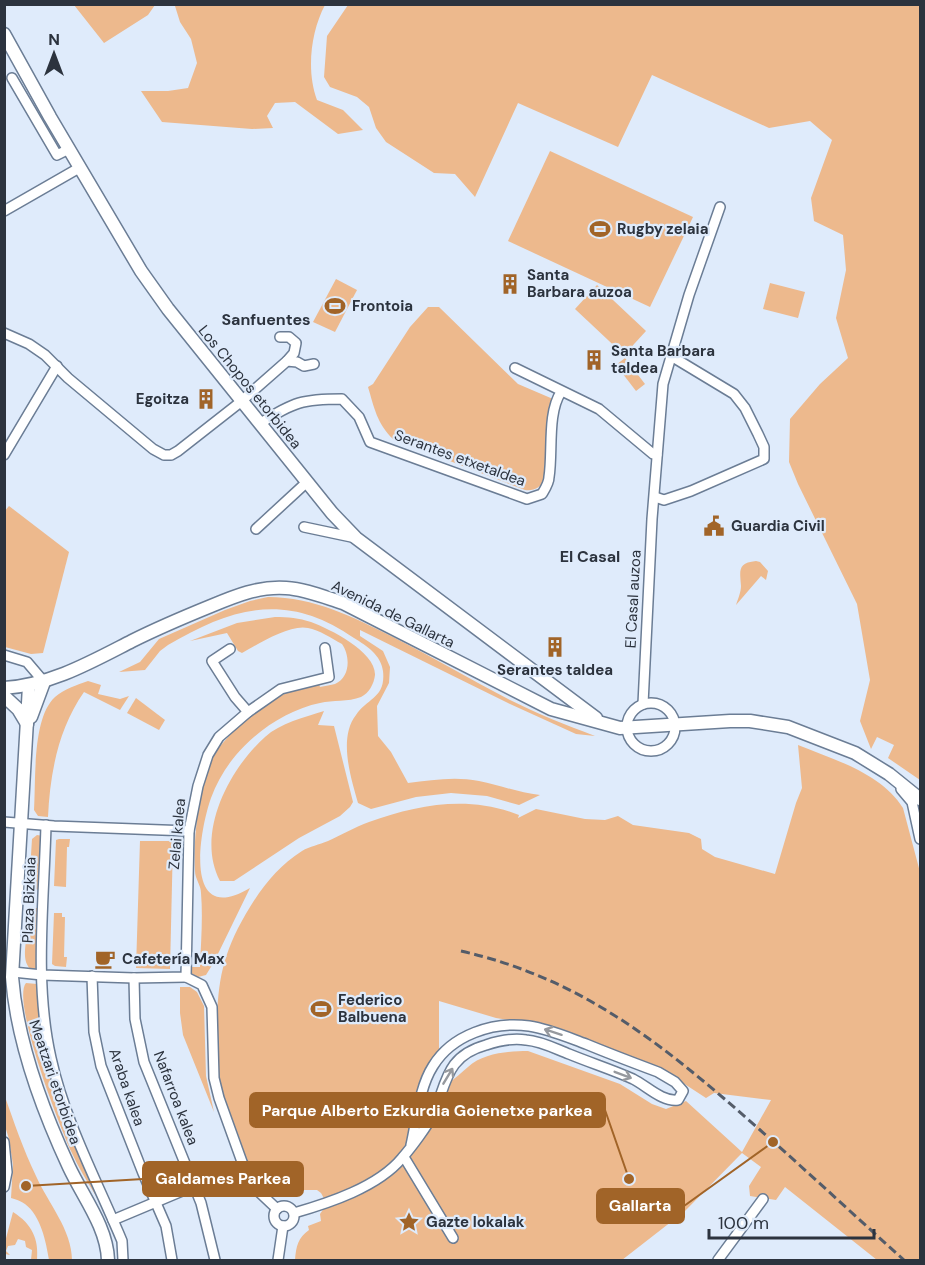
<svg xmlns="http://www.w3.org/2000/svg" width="925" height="1265" viewBox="0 0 925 1265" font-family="'DM Sans',sans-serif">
<rect width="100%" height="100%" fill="#dfebfb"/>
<!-- green -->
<g fill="#edb98d" fill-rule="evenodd">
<path d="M74,5H325C311,31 306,71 317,100L343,110L363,130L338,134L295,102L275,103L267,116L273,128L252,129L162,122L141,91H168L188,88L197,63L191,39L180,22L175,6L155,5L148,15L104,43Z"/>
<polygon points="348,5 920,5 920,780 888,758 894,745 877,737 871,749 860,721 870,680 857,604 798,484 789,462 790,419 820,384 848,358 836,318 846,270 843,235 814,221 811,198 832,140 810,121 769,128 652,75 618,147 518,103 475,197 455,174 434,173 386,142 376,128 369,107 357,97 330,87 324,77 327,36"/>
<polygon points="550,151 693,217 650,307 508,241"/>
<polygon points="336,279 357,290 335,332 313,322"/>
<polygon points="770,283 805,292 798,318 763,309"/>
<polygon points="597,285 646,331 624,355 575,309"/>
<path d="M428,307H439L518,384L553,399L550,405C549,420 551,469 544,480C540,488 534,491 525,490L393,439C377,424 374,407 368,387L373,384L410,327Z"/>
<polygon points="625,358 645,384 636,391 616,365"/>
<polygon points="9,506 69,552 43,653 31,654 5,647 4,512"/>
<path d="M756,561L760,562L768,571L766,580L761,576L736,605C738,599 741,592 741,586C740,571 737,563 756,561Z"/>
<path d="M268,597C314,597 353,617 393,637C433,657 471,680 510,700C538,714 566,725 595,736L576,734L510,704L360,630V636L383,651L390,667L389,683L377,706L378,736L391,752L408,783C432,780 455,776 479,781C500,785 519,793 540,795L519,805L487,796L451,793L416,797L371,809L358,803C351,778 338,738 356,715C367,698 386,698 383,671C381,655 367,646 354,638C288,592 234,606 168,645L160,651L145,670L119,672L140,662L159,639L225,610L250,601Z"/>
<path d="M275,617C288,617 299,618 311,622C330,629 376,652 375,675C374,684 369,693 361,697C348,702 333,700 320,703C289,709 256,731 236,755C225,768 217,782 211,798C199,832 183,928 250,888L214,962L206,975L198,977L191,973V967H200C201,942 203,917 201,893C201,885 195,879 195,871C193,840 199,776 217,750C234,728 259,706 284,694C294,689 308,687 319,684L320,687C325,686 331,685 335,684C351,677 350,655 342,644C331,638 319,630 308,628C290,624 258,644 242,653L238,651L227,633L190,641L237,623Z"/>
<path d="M88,681L101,685L98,694L120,699L129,696L120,710L84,692C58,729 50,774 48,817L38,816L34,810C36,780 32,718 55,697C64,689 77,685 88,681Z"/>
<polygon points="136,698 165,720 159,730 127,713"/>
<path d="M324,711L318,725L334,726L353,802L350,807L340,816L299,838L234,881H220C195,834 229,769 265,737C280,723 305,717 324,711Z"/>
<path d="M798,745C835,760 881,773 903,808L920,872V1260H877L785,1187L776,1200L750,1196L749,1186L761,1167L742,1153L685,1211L622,1260H295C296,1246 298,1238 309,1230L308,1226L321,1221L320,1214L327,1204L321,1193L317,1190H286L273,1182L267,1172H251C246,1161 243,1149 239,1137C232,1119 224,1101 220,1081C216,1065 216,1048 217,1032C217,980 223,951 250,907C264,884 280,865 302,851C310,846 319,845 328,841C341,835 355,827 369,822C418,804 470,795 519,815L518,818L536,809L585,819L605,820L618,816L633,825L689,833L701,839L702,849L715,857L775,874L796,803L802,788ZM439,1001L496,1018L562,1029L660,1068L706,1098L714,1093L771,1100L742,1152L686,1101L666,1109L652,1104L620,1084L528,1051C508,1051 483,1053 468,1067C455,1078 453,1081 437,1090L433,1106L425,1105L433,1072L446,1054L439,1048Z"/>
<polygon points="37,835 43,836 40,890 34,889 35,875 30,871 32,839"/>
<polygon points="59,839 70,839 69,847 67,847 66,887 54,886 56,840"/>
<polygon points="140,841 173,841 170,969 136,968"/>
<path d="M33,908H40L38,970L35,972C20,965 26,946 27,932L32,928Z"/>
<polygon points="54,913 62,913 62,917 65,917 64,957 67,957 66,967 55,966 52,964"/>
<path d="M26,983L37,984L40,1019L50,1071L96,1196C87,1181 78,1167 71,1151C60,1127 11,1001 26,983Z"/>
<polygon points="180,987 190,987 197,992 204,1006 206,1076 214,1112 183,1035 180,1013"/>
<path d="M4,1094C14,1122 23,1149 36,1176C48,1203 72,1230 72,1260H49C46,1242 41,1216 25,1204C21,1201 15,1199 11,1198L13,1165L9,1139L5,1126Z"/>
<path d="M13,1212C32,1224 39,1239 37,1260H31L32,1250L26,1247L25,1241L18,1239L15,1245L8,1246L6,1251L10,1255L5,1254V1242Z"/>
</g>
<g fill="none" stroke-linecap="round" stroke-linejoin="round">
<!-- minor casing -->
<g stroke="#6b7d95" stroke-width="12">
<g id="minor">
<polyline points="12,78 57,155 69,149"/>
<polyline points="4,211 79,168"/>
<polyline points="4,333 29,344 45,355 68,378 153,449 164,455 171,455 178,451 238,404 287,361 297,362 304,366 314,364"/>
<polyline points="280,337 289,337 296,343 294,353 287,361"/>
<polyline points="515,368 599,409 653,454 657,455"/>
<path d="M261,423C293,402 303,399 342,399L359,417L370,442L527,499L542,494C545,489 549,483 549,477C553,452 547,413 561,392"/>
<polyline points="4,455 57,366"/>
<polyline points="655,497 664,500 691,491 764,459 764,447 758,434 745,408 734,394 671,356"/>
<polyline points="304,527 356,538"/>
<polyline points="256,529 307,482"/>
<polyline points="230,649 212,661 235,697 248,712"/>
<polyline points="4,655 27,662 44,682"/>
<circle cx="651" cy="727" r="24"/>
<polyline points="643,704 652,519 663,384 689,295 720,207"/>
<polyline points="901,789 912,802 920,839"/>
<polyline points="4,822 54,826 189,831"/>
<path d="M46,825C44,902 34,983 51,1058C65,1122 97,1181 122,1241L123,1260"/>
<polyline points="13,972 42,975 134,978 186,977 189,831 198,786 208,755 219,737 248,712 281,689 329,677 325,648"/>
<polyline points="92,976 94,1032 101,1066 143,1173 166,1226 172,1260"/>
<polyline points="186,977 202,985 212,1007 214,1078 219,1098 246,1173 258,1191 277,1209"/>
<polyline points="134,978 135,1019 144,1062 201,1203 215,1260"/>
<polyline points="4,1142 7,1172 4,1187"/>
<polyline points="404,1157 453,1238"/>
<circle cx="284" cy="1216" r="10"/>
<path d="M294,1213C329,1203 378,1187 402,1158C411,1148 428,1125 434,1113C447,1082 446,1056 486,1045C498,1041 514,1038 526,1040C541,1041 556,1049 569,1054C591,1063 613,1070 633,1079C647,1086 662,1102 678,1100L683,1091L675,1082L658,1072C634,1063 610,1054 586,1044C567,1037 549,1029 529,1026C493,1021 452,1035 433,1066C419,1088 417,1119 411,1145"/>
<polyline points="113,1220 244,1165"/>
<polyline points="278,1260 283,1226"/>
<polyline points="718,1260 763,1199"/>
</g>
</g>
<!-- tertiary casing -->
<g stroke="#6b7d95" stroke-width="15">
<g id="tertiary">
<polyline points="4,34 50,117 141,271 168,309 332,513 356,538 596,718"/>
<path d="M29,686L12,977C17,1042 42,1109 69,1167C83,1197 107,1227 108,1260"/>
<path d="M4,688C51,685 91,662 132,641C158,628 184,617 211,606C235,596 259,586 286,588C305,589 324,597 343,603L551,709L620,728L730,721H750L788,727L855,753L889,774L920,799"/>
<polyline points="4,696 18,709 27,724"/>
<polyline points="31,717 44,682"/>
</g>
</g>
<!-- minor -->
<use href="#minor" stroke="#fff" stroke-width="9"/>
<!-- tertiary -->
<use href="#tertiary" stroke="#fff" stroke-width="12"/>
<!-- rail -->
<path stroke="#545c69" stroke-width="3" stroke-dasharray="9 4.5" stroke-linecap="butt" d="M461,951C584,979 666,1047 759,1129C808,1172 856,1217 904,1260"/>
</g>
<!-- one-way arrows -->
<defs><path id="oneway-shaft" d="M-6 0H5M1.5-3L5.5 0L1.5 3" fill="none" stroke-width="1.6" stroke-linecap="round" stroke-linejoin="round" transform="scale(1.5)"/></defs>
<g stroke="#96999e">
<use href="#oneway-shaft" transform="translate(553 1032) rotate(-162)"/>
<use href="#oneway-shaft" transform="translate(623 1075) rotate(21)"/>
<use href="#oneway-shaft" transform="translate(448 1076) rotate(-59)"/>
</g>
<!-- icons -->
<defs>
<g id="stadium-bare" transform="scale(1.62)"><path d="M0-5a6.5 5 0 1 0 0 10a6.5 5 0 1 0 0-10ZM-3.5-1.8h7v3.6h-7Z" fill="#a16428" stroke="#dfebfb" stroke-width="2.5" paint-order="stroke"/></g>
<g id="building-bare" transform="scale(1.62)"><path d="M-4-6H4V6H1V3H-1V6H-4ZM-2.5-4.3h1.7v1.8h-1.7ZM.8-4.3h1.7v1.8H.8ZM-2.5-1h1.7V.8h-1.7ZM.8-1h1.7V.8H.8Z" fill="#a16428" stroke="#dfebfb" stroke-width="2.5" paint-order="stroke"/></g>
<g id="civic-bare" transform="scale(1.62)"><path d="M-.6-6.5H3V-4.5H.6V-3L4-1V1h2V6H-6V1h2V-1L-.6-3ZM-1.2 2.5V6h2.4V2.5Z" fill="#a16428" stroke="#dfebfb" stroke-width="2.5" paint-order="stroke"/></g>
<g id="cafe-bare" transform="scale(1.62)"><path d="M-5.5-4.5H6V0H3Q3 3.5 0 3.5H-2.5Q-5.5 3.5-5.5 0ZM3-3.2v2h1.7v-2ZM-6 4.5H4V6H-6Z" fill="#a16428" stroke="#dfebfb" stroke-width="2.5" paint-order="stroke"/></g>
<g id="sight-bare" transform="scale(1.62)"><path d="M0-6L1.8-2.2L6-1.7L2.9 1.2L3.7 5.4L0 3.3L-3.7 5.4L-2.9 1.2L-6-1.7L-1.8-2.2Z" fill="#a16428" stroke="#dfebfb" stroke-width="2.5" paint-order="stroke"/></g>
</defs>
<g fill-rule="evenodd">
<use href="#stadium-bare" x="600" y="229"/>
<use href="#building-bare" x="510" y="284"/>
<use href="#stadium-bare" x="335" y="306"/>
<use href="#building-bare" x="594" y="360"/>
<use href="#building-bare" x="206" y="399"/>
<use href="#civic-bare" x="714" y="526"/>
<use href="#building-bare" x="555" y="647"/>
<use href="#cafe-bare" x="105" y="959"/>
<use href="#stadium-bare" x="321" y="1009"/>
<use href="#sight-bare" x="409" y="1222"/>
</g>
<g text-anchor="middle" stroke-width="4.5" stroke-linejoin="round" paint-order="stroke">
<!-- poi labels -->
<g font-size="15" font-weight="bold" fill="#2c333e" stroke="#dfebfb" text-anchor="start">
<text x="617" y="234">Rugby zelaia</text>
<text x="527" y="280">Santa<tspan x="527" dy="17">Barbara auzoa</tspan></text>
<text x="352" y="311">Frontoia</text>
<text x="611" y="356">Santa Barbara<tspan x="611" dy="17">taldea</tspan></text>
<text x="189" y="404" text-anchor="end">Egoitza</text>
<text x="731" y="531">Guardia Civil</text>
<text x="555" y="675" text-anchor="middle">Serantes taldea</text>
<text x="122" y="964">Cafetería Max</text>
<text x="338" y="1005">Federico<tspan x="338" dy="17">Balbuena</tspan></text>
<text x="426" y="1227">Gazte lokalak</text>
</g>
<!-- street labels -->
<g font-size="15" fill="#2c333e" stroke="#dfebfb">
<text transform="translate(250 387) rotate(51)" y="5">Los Chopos etorbidea</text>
<text transform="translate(460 458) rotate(20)" y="5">Serantes etxetaldea</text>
<text transform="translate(633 599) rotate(-87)" y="5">El Casal auzoa</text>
<text transform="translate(393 614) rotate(26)" y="5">Avenida de Gallarta</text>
<text transform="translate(177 834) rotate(-85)" y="5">Zelai kalea</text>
<text transform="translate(29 900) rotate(-88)" y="5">Plaza Bizkaia</text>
<text transform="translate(55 1082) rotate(71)" y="5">Meatzari etorbidea</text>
<text transform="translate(127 1087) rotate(71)" y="5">Araba kalea</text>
<text transform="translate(176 1098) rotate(69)" y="5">Nafarroa kalea</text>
</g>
<!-- neighbourhood labels -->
<g font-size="16" font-weight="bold" fill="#2c333e" stroke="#dfebfb">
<text x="266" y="325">Sanfuentes</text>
<text x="590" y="562">El Casal</text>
</g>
</g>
<!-- callouts -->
<path fill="none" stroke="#a16428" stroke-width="2" d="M629 1179L605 1110M26 1186L143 1179M773 1142L684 1206"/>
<g fill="#a16428" stroke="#dfebfb" stroke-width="2">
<circle cx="629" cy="1179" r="6"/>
<circle cx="26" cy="1186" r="6"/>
<circle cx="773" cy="1142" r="6"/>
</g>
<g fill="#a16428" stroke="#a16428" stroke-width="2">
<rect x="250" y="1093" width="355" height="34" rx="6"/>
<rect x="143" y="1162" width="160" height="34" rx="6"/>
<rect x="597" y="1189" width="87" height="34" rx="6"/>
</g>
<g font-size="16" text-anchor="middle" font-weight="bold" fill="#fff">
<text x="427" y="1116">Parque Alberto Ezkurdia Goienetxe parkea</text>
<text x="223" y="1184">Galdames Parkea</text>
<text x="640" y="1211">Gallarta</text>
</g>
<!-- border -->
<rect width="925" height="1265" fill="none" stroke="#2c333e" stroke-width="12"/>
<!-- north arrow -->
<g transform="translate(54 54)" stroke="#dfebfb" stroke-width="4.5" paint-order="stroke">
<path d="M0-4.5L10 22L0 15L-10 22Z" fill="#2c333e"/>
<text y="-9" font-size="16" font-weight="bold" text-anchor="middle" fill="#2c333e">N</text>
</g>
<!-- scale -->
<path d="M709 1229v9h165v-9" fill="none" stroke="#2c333e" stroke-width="3"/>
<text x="718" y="1229" font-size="18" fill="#2c333e" stroke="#dfebfb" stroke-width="4.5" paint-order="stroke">100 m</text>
</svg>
